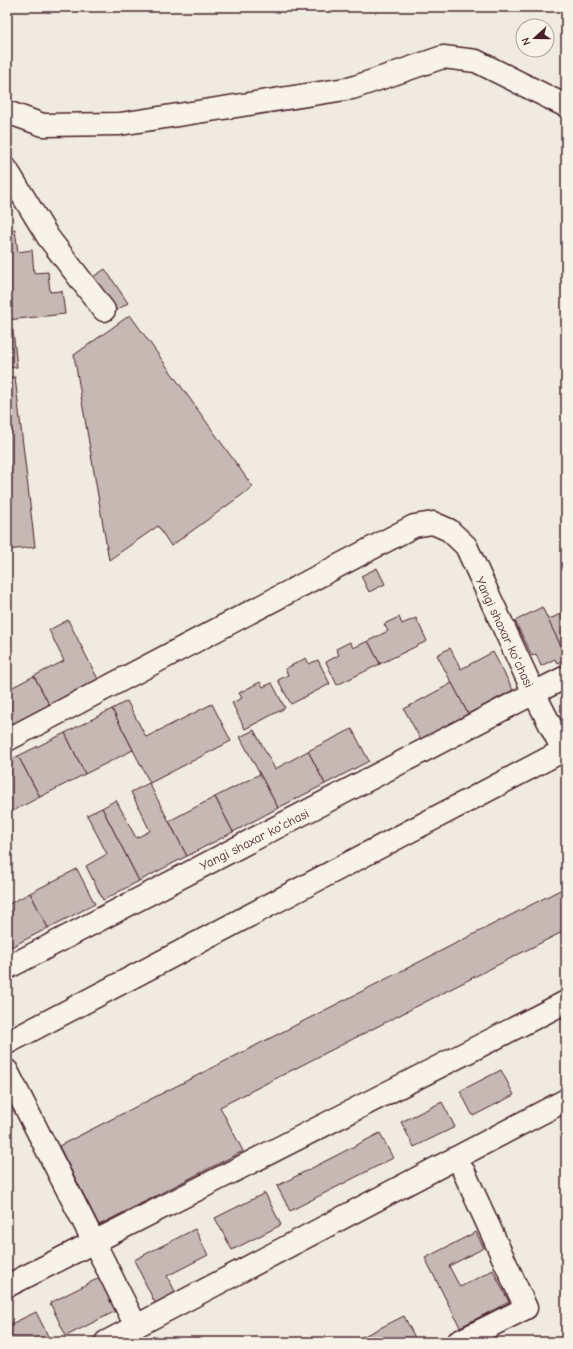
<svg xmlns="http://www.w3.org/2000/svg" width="573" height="1349" viewBox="0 0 573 1349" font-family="'Comic Neue',sans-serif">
<rect width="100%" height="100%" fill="#f0ebe0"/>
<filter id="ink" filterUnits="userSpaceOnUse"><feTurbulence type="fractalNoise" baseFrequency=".025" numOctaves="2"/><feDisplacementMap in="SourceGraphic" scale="8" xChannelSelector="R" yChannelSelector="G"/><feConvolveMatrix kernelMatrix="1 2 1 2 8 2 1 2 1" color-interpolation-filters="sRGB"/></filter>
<g filter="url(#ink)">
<!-- building -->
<g fill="#c6b8b3" stroke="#4a1f2b">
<polygon points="7,220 8,230 15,229 18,252 32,250 34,273 48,272 50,292 62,291 65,314 7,320"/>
<polygon points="105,269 128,303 116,311 93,277"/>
<polygon points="130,315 253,487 171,546 158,526 109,560 74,355"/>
<polygon points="7,330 13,330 17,367 7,368"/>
<polygon points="7,377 15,377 35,547 7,550"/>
<polygon points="377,568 385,584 369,592 361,576"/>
<polygon points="542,607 566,656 566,659 557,663 555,659 541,666 536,654 532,656 515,621"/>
<polygon points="566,611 566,656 548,620"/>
<polygon points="399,617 402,624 416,618 427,641 380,664 368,641 388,631 384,624"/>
<polygon points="68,620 101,685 52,710 34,676 64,661 49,630"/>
<polygon points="368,641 380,664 337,685 326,662 339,655 336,649 350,642 353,648"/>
<polygon points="450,648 461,669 493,652 513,690 468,714 437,655"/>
<polygon points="306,658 309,664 318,660 330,684 291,704 278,680 288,675 285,669"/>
<polygon points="34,676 52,710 7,733 7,690"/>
<polygon points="260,682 263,687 272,683 285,708 245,729 232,703 242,698 239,693"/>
<polygon points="452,683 468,714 421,740 404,709"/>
<polygon points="127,701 146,737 212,704 231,741 150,783 112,709"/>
<polygon points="112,709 133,750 85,774 65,733"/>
<polygon points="352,729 369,761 325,784 308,751"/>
<polygon points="254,730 275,769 308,751 325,784 278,808 240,737"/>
<polygon points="65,733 85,774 40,797 18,756"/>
<polygon points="18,756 40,797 7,814 7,762"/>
<polygon points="260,774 278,808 233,832 215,797"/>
<polygon points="149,783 187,856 139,881 102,808 116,800 136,838 150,831 131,792"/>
<polygon points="215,797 233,832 187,856 169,821"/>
<polygon points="102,808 139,881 103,900 86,866 107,854 87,815"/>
<polygon points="77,869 95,904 48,928 30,893"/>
<polygon points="566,887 566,930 220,1107 243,1151 99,1225 59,1146"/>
<polygon points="30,893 48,928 9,948 7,945 7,905"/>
<polygon points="501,1070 514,1095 473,1116 460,1091"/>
<polygon points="442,1102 455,1127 414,1147 401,1122"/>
<polygon points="380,1133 393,1158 290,1211 277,1186"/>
<polygon points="265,1193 281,1225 232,1250 215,1218"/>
<polygon points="195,1229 208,1255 167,1276 176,1293 155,1303 134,1260"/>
<polygon points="476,1232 484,1248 449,1266 460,1287 493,1270 509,1302 460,1327 425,1258"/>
<polygon points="99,1278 116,1311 66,1336 50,1303"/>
<polygon points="36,1312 51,1342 7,1342 7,1326"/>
<polygon points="404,1316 417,1342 355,1342 354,1341"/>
</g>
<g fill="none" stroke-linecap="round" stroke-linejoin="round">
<!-- minor casing -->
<g stroke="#4a1f2b" stroke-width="25">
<g id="minor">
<polyline points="7,112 43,125 120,124 352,88 443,57 476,61 566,106"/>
<polyline points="7,170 48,237 104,310"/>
<polyline points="7,740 414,526 433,523 449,530 466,546 534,693 7,968"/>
<polyline points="563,750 534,693 566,677"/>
<polyline points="7,1071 94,1242 7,1286"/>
<polyline points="136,1326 94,1242 566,1002"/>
<polyline points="106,1342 566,1100"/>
<polyline points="458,1342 526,1308 464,1172"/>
</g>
</g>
<!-- major casing -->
<g stroke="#4a1f2b" stroke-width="25">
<polyline id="major" points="7,1043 566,749"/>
</g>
<!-- minor -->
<use href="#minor" stroke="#f7f3e8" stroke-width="22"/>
<!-- major -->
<use href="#major" stroke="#f7f3e8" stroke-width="22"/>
</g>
</g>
<g text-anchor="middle" stroke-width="3" stroke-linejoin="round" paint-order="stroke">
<!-- street labels -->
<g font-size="13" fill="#4a1f2b" stroke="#f7f3e8">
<text transform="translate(505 632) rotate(65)" y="5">Yangi shaxar koʻchasi</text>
<text transform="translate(254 839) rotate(-27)" y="5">Yangi shaxar koʻchasi</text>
</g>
</g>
<!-- margin -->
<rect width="573" height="1349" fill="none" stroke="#f7f3e8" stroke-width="24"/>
<rect x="12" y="12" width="549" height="1325" fill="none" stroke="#4a1f2b" stroke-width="1.5" filter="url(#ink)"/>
<!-- north arrow -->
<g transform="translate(535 38) rotate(249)"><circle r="19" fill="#f7f3e8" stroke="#b29e9c"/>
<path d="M0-3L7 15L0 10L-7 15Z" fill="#4a1f2b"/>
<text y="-6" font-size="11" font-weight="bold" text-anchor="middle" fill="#4a1f2b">N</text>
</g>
</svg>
